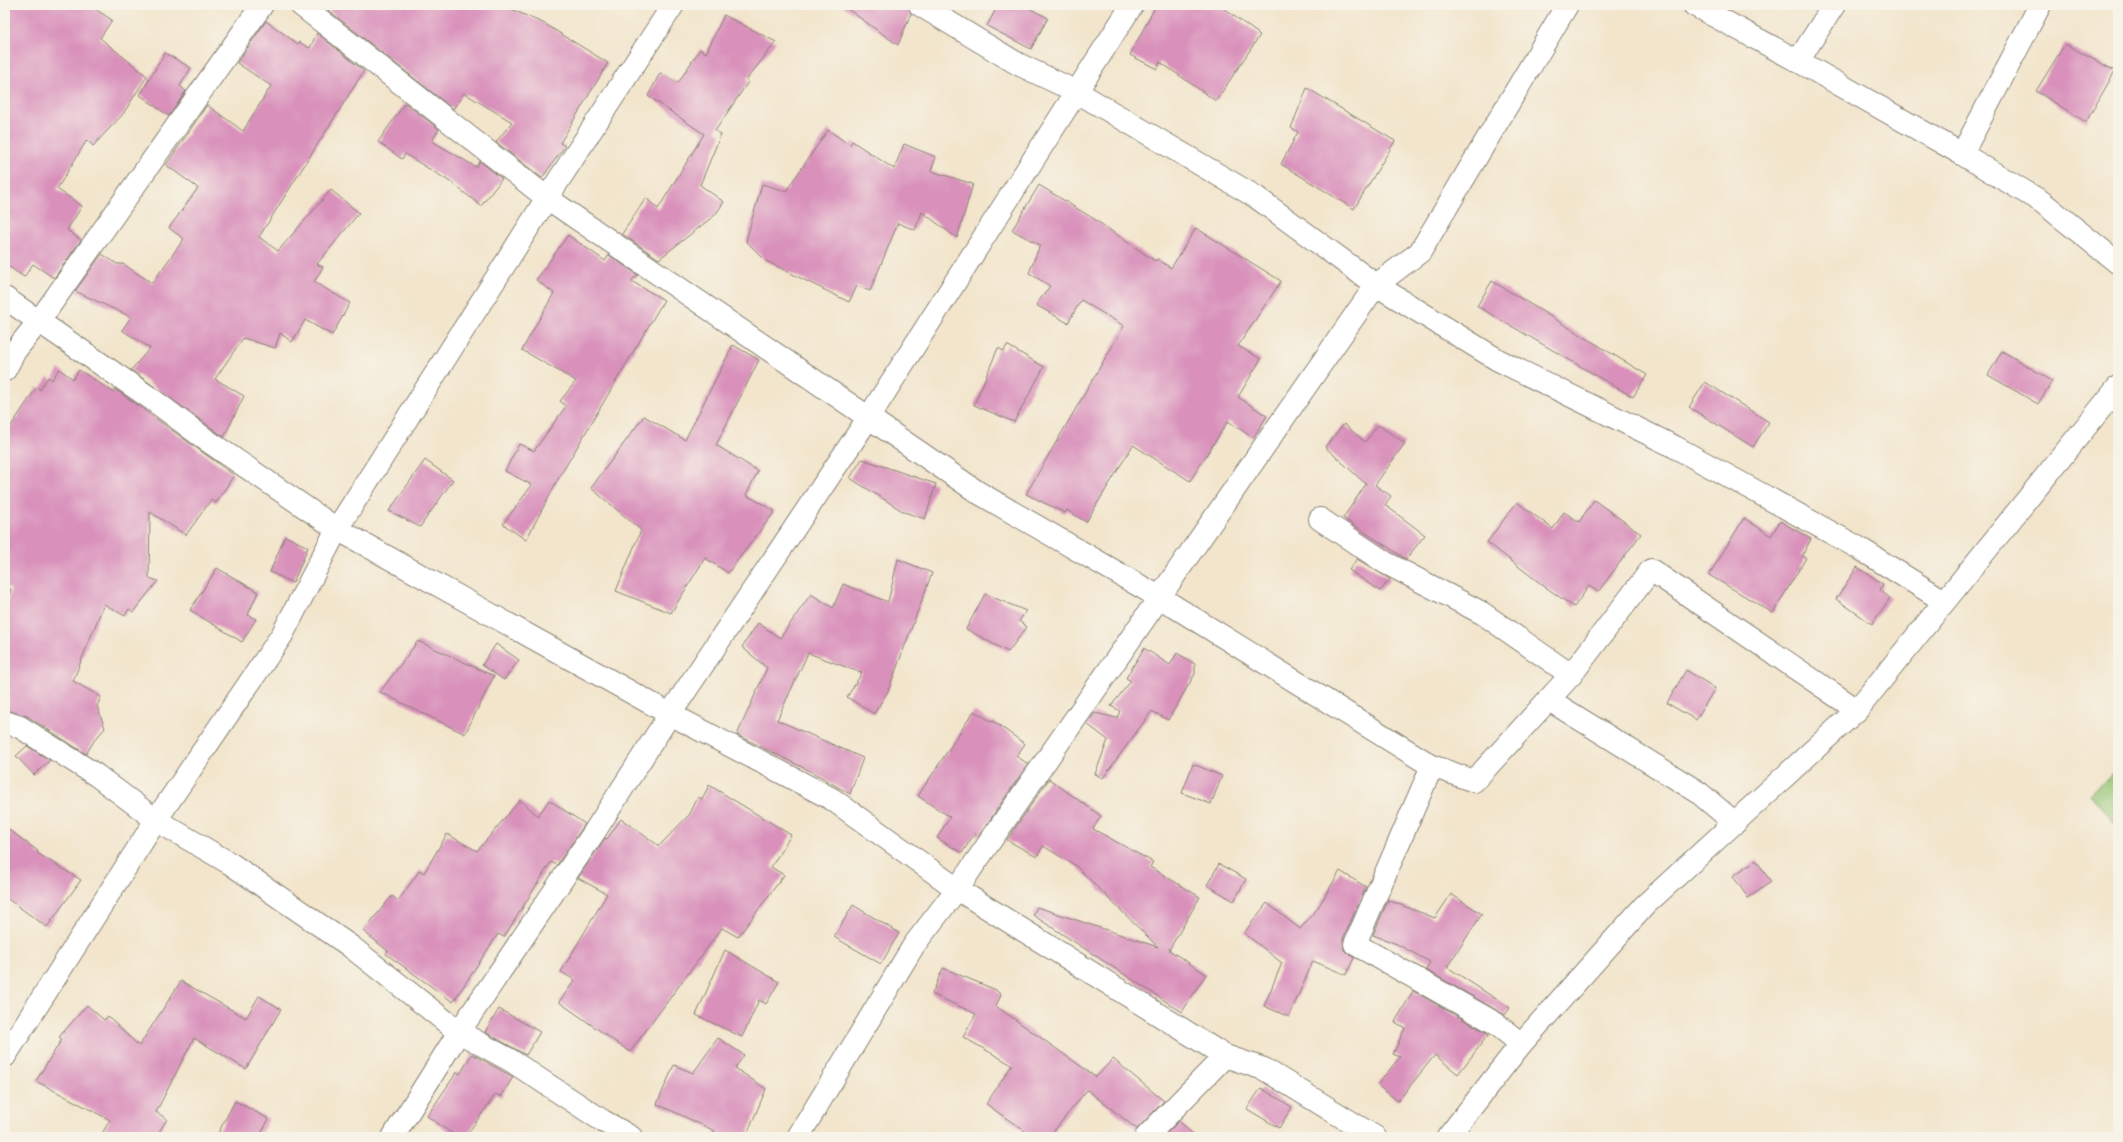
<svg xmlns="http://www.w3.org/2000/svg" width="2123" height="1142" viewBox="0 0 2123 1142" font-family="Mali,sans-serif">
<rect width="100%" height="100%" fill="#f7f3e8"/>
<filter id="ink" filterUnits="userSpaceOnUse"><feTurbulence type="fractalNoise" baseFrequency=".025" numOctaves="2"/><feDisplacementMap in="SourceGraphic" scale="8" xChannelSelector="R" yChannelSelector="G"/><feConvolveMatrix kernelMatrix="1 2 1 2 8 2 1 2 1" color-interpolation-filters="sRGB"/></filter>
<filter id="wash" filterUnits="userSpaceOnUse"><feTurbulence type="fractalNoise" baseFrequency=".012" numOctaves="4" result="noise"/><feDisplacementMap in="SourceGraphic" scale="16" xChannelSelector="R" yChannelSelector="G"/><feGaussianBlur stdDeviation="0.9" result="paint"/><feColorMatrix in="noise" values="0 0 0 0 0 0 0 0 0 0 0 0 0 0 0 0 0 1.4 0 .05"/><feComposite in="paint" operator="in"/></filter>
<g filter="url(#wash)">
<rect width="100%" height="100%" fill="#f2e5cc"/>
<!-- green -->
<polygon fill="#95c575" stroke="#587048" points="2118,768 2118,827 2090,794"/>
<g id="blocks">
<!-- building -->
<g fill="#d991bb">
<polygon points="5,5 89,5 112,20 100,38 147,76 123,114 93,146 87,140 57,189 82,206 67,230 81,240 54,278 33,264 24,277 5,264"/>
<polygon points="331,5 502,5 545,24 608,63 560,143 565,146 542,178 496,142 512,122 464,93 453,109 328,10"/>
<polygon points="842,5 908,5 911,13 898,45"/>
<polygon points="998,5 1023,5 1048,18 1031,49 987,26"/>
<polygon points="1156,5 1219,5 1260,35 1216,101 1160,62 1157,69 1130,55"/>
<polygon points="724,15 776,42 746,80 748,82 715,131 721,134 700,185 724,202 715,215 659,259 622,234 646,198 658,209 704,134 648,96 660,73 678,83 700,49 706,53"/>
<polygon points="266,21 298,44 299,42 310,48 317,33 364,71 259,237 278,251 331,190 359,213 317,264 323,267 314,282 350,303 332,335 305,320 292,342 280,333 275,348 243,338 215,379 244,396 224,437 131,370 150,348 122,330 131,317 75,291 102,254 117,264 123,264 152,283 184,239 169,228 198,188 166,165 207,105 243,131 271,86 237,63"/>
<polygon points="2065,44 2115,71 2086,122 2036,91"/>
<polygon points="165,53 191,68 180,86 186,91 169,116 140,95"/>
<polygon points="1307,88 1395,141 1354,209 1281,164 1298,132 1291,128"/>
<polygon points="405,103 439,129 432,141 476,167 480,161 502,179 481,206 452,183 405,154 402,159 378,142"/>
<polygon points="828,130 850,145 852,141 894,169 904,144 936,157 931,171 973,184 957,238 922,212 915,230 898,223 870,291 857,286 849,302 766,261 746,241 762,184 786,191"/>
<polygon points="1039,185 1094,219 1155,261 1157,259 1171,268 1196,228 1281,281 1238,346 1261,359 1238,397 1267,416 1253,438 1228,421 1190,481 1133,445 1086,522 1067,510 1065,513 1026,494 1124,326 1081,300 1068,323 1036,305 1050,286 1029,273 1040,245 1012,230"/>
<polygon points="568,235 605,261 609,255 638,275 631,281 664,300 557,481 526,540 503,524 532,485 505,471 519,444 534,451 566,406 560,401 576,381 522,350 554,293 536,280"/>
<polygon points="1492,281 1647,375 1633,397 1477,306"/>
<polygon points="733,345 759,360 716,445 758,471 746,495 775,511 728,573 705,558 671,613 616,591 641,530 591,488 644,416 685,440"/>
<polygon points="1007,345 1044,367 1014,422 974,405 998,348 1004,351"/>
<polygon points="2002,351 2052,381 2038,404 1988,375"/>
<polygon points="59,369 73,379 79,370 113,392 115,389 234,475 216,503 211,500 186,535 150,512 149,578 158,581 133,612 129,609 125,616 104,604 73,681 101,697 97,706 105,728 94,741 86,754 27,716 5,710 5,611 11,589 5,587 5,435 37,387 40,390 48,377 52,380"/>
<polygon points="1705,382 1769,422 1753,447 1689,407"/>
<polygon points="1344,424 1365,442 1378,425 1405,443 1375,485 1391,496 1385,505 1425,535 1406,559 1343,518 1366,484 1325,447"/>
<polygon points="862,459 936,484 925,519 904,512 850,478"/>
<polygon points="425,460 453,480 420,527 389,511"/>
<polygon points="1594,500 1641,534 1598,592 1589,586 1574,607 1541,584 1487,542 1517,502 1553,529 1564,512 1579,522"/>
<polygon points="1744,518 1771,536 1780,521 1811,539 1802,556 1806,558 1773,613 1709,575"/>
<polygon points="285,536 308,547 293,583 270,572"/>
<polygon points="898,559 932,573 888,691 874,714 847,697 862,673 808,653 777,720 863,758 850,794 812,772 737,735 767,668 742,647 758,623 780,638 811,594 833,608 843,584 888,602"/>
<polygon points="1357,559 1390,579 1380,591 1349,570"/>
<polygon points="1857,567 1883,584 1880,590 1890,598 1872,624 1836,599"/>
<polygon points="217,568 258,592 248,615 256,619 242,642 190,610"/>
<polygon points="985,594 1026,611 1019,621 1027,627 1008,652 966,629"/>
<polygon points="418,641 494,676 465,734 380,692"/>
<polygon points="496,644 519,660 504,680 482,665"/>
<polygon points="1144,648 1170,665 1177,653 1195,664 1195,674 1168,720 1152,711 1103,778 1095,774 1108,740 1087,724 1095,713 1117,718 1120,711 1111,706 1131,681 1126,678"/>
<polygon points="1686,670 1715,688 1696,720 1667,703"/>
<polygon points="974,711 992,722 993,721 1025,744 1016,756 1028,764 985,827 978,836 975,833 962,853 937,838 950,817 918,796"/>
<polygon points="27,746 50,760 34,775 16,756"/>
<polygon points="1193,764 1222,776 1211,804 1182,793"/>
<polygon points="1049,779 1101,816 1093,829 1153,862 1150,867 1200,897 1169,950 1206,974 1182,1012 1033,915 1037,907 1158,947 1076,866 1043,846 1037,857 1007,840"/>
<polygon points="709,785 791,835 771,867 784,875 738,937 722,928 630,1052 559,1002 575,980 561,972 607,894 578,878 605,838 607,839 621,819 659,846 690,814 698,797 702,799"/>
<polygon points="520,800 538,816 549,800 585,824 557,865 551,862 504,937 498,934 453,1002 386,954 388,951 363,931 392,896 398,901 420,870 424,873 447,834 477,851"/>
<polygon points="5,827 38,851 37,853 81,880 47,927 5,897"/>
<polygon points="1756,860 1771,882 1748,898 1733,876"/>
<polygon points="1219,864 1246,879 1234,901 1207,885"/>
<polygon points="1340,871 1366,887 1343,939 1344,950 1354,958 1346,975 1313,961 1289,1017 1264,1006 1282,963 1244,933 1267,903 1300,929 1317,909"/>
<polygon points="1451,894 1482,914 1447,967 1510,1008 1505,1015 1426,970 1430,962 1397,944 1373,935 1388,900 1435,918"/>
<polygon points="853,905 899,933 881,964 834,937"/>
<polygon points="725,950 779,982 766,1004 759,1000 742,1037 696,1015"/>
<polygon points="943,968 996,990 1001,995 996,1006 1096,1077 1113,1059 1164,1101 1137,1129 1087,1090 1049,1137 1033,1137 986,1104 1012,1065 963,1037 976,1014 932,994"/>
<polygon points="181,981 246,1018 259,996 281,1009 246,1069 194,1038 156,1112 167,1119 156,1137 100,1137 110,1120 36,1081 62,1039 59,1037 87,1005 104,1020 108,1016 139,1046"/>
<polygon points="1413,991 1489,1034 1458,1074 1435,1055 1398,1101 1377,1085 1400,1057 1393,1054 1405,1028 1395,1022"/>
<polygon points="499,1009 540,1032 526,1055 485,1032"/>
<polygon points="718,1038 744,1055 735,1068 766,1089 746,1137 712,1137 715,1131 657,1104 674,1065 693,1073"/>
<polygon points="472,1054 513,1077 501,1097 496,1094 465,1137 457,1137 427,1116 457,1072 460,1074"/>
<polygon points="1261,1088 1292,1107 1279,1128 1247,1109"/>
<polygon points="235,1101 269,1119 259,1137 216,1137"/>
<polygon points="1179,1121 1196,1137 1163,1137"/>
</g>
</g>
</g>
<g filter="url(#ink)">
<use href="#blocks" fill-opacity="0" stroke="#878074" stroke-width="1"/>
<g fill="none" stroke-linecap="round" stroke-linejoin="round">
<!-- minor casing -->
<g stroke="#878074" stroke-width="24">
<g id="minor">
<polyline points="301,5 547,198 979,493 1159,597 1432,766 1474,781 1571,675 1651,570 1857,710"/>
<polyline points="920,5 1018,64 1077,92 1256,197 1376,285 1498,360 1675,447 1859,548 1944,601"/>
<polyline points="1694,5 1798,61 1962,154 2042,202 2118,263"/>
<polyline points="1798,61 1834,5"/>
<polyline points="1962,154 2040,5"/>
<polyline points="5,298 153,400 205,439 337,529 670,714 832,799 957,889 1225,1056 1264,1069 1375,1137"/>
<polyline points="5,370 15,351 39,321 262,5"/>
<polyline points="1320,519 1386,563 1482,613 1571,675"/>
<polyline points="1549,700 1698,792 1735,823"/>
<polyline points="5,722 20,727 96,775 156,820 231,864 350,946 459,1032 510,1060 603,1121 631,1137"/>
<polyline points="1432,766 1355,944 1495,1023 1521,1044"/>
<polyline points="5,1056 156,820 282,635 337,529 547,198 673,5"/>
<polyline points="393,1137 459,1032 593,834 670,714 869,417 1132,5"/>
<polyline points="798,1137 914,945 957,889 1376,285 1420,252 1567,5"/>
<polyline points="1146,1137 1225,1056"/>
<polyline points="1448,1137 1521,1044 1645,905 1857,710 2118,387"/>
</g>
</g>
<!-- minor -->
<use href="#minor" stroke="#fff" stroke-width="22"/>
</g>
</g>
<!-- margin -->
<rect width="2123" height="1142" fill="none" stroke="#f7f3e8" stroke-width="20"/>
</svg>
